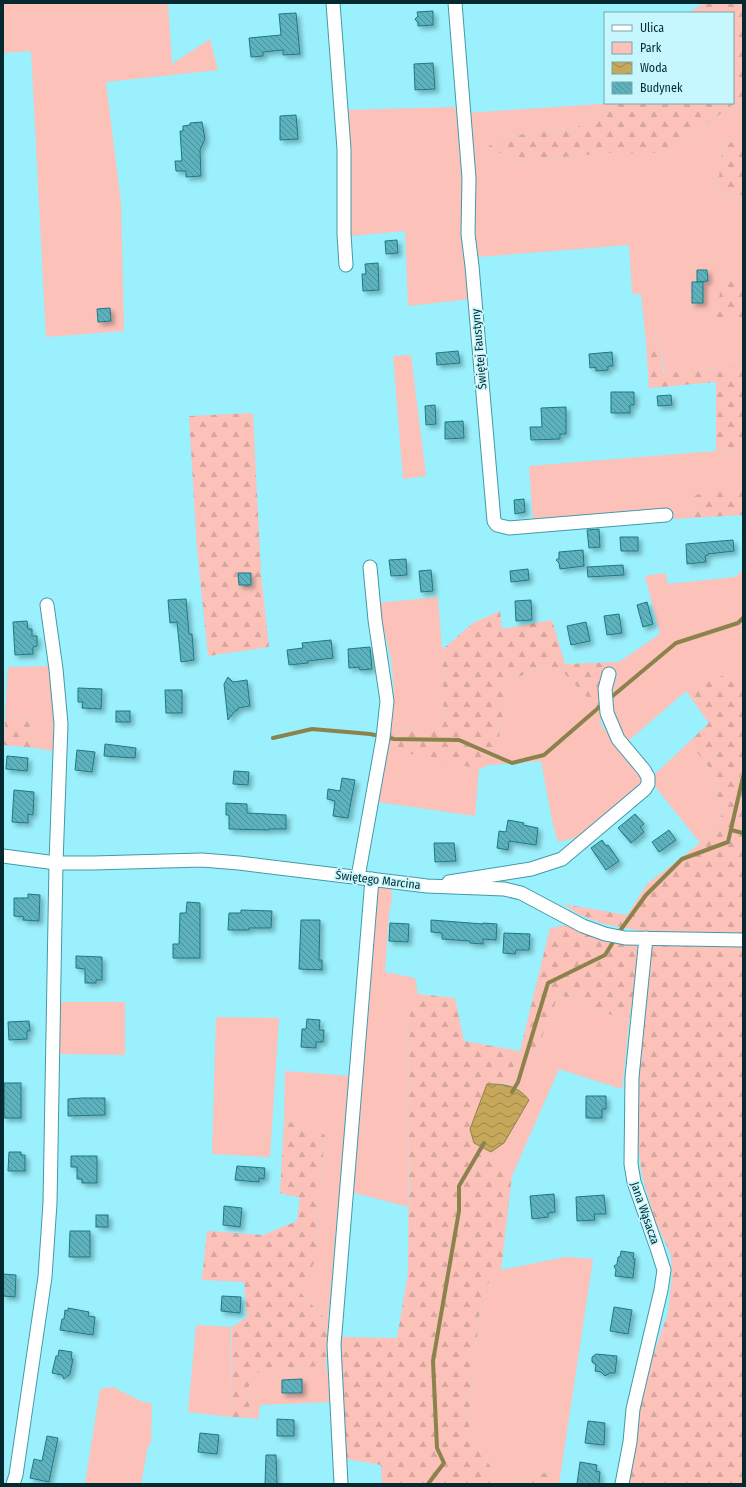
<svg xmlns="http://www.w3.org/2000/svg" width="746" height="1487" viewBox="0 0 746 1487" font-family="'Fira Sans Condensed',sans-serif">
<defs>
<pattern id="forest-firs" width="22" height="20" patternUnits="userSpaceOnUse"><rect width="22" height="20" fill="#fcc1b9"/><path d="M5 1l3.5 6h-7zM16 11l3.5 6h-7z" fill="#d6a69f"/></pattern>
<pattern id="water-waves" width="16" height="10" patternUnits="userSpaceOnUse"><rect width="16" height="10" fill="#c7a759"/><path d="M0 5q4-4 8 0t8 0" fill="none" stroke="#9f884a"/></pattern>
<pattern id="building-back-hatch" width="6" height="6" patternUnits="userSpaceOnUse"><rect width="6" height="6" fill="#5db2be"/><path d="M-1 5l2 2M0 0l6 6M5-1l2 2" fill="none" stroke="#4b919b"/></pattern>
<filter id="shadow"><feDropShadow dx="3.5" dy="3.5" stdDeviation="2" flood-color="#0004"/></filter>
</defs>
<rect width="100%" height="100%" fill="#9af0fc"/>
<!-- green -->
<g fill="#fcc1b9">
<polygon points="3,3 168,3 172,64 210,39 218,70 106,82 121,202 124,331 46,337 31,51 3,53"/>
<polygon points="743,97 743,139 723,145 717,192 742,195 743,277 723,280 714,319 743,319 743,364 723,369 664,373 660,338 646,341 641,295 632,293 629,245 477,257 467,113 615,103 576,128 500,137 487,148 520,161 607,153 657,153 677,146"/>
<polygon points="454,107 458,113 471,299 408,306 405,231 350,236 346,110"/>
<polygon points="411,355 426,476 403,479 393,356"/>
<polygon points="716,451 743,452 743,490 694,496 690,518 674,519 660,509 533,522 529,466"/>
<polygon points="743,570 743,678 737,682 686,691 628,741 615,723 614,707 619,662 660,634 645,576 665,573 668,584 735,577"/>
<polygon points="438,597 442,650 444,725 425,728 387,729 390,706 394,692 391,659 377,603"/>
<polygon points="53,666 53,714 55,751 34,748 29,720 5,718 8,667"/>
<polygon points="539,666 559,668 591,701 600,714 601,725 641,773 642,782 579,837 558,842 553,825 541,761 489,765 479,769 475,816 378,802 385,748 498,743 508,683"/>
<polygon points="689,742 711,770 722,815 700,843 654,785 655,774"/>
<polygon points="374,886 391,888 392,899 389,913 385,972 415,978 418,994 410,1002 408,1207 351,1192"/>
<polygon points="559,994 629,1022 622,1089 559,1069 512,1176 491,1152 504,1143 523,1093 506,1084 520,1051 534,1057"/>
<polygon points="57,1002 125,1002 125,1055 55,1054"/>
<polygon points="216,1017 279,1018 270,1157 212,1154"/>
<polygon points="285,1071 352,1076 337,1216 328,1322 298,1290 319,1255 320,1188 325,1136 315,1130 284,1120"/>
<polygon points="566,1257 593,1259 559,1484 548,1484 547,1472 512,1484 492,1484 498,1478 473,1440 468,1422 482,1290 501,1270"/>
<polygon points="196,1325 231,1327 232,1417 188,1412"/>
<polygon points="326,1365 333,1402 260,1405 258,1419 250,1418 248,1387 256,1373"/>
<polygon points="113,1387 141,1401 152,1404 151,1443 148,1446 141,1484 85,1484 100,1389"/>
</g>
<!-- forest -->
<g fill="url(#forest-firs)">
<polygon points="705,3 743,3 743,97 677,146 657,153 607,153 520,161 487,148 500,137 576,128 615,103 733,103 733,13 687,13"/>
<polygon points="743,139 743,214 742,195 717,192 723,145"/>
<polygon points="743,277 743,319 714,319 723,280"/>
<polygon points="660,338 663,373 723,369 743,364 743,452 716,451 716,382 649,388 646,341"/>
<polygon points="253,413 261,574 269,647 208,656 197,549 189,416"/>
<polygon points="713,488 743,490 743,515 690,518 694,496"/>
<polygon points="500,611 502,629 552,620 565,664 619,662 614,707 600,714 591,701 559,668 539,666 508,683 498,743 479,769 385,748 387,729 425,728 444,725 442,650 473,623"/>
<polygon points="724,675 737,682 743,678 743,1484 626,1484 646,1376 668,1313 672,1277 671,1255 654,1218 642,1175 637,1138 639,1076 653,933 604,924 580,915 563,904 627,915 647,884 700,843 722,815 711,770 689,742 709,723 686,691"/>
<polygon points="5,718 29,720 34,748 4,745"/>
<polygon points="569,925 637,944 637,968 629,1022 559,994 534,1057 520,1051 506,1084 487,1084 474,1143 491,1152 512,1176 501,1270 482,1290 468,1421 473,1440 498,1478 492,1484 382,1484 381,1465 347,1459 342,1401 341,1337 397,1338 408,1273 410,1002 418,994 455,998 464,1041 520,1051 550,928"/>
<polygon points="284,1120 315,1130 325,1135 320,1188 319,1255 298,1290 328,1322 326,1365 256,1373 248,1388 250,1418 232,1417 232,1327 247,1317 244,1282 202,1280 207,1231 263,1235 297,1221 300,1198 280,1193"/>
<polygon points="548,1472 548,1484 512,1484 547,1472"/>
</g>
<!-- water -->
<path fill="url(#water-waves)" stroke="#8c824c" d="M487,1084C504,1084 517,1085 529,1100L504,1143L491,1152L474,1143L470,1129Z"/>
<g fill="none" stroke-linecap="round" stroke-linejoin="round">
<!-- stream -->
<g stroke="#8c824c" stroke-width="4">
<polyline points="609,699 676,643 738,623 743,618"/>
<polyline points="273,738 312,729 370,734 394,739 459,740 512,763 544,755 604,703"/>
<polyline points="731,830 743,833"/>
<polyline points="619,932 646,895 682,859 728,842 743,777"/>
<polyline points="512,1092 518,1082 548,983 605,955 615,939"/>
<polyline points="428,1484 444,1463 437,1448 433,1361 459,1211 459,1186 484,1143"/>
</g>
</g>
<!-- building -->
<g fill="url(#building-back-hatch)" stroke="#1b7a85" filter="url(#shadow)">
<polygon points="433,11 433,25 418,26 418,23 415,19 418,16 417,12"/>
<polygon points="296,13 300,54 283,55 283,50 263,52 263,56 251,57 249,38 281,35 279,14"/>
<polygon points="433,63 435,89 415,90 414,64"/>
<polygon points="296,115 298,139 280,140 280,116"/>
<polygon points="202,122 205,139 200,150 201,176 186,177 186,171 176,171 175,161 182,161 180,131 183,131 183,126 190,125 190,123"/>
<polygon points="397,240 398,253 386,254 385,241"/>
<polygon points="378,263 379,290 363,291 362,274 366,274 365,264"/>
<polygon points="697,270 707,270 708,281 697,282"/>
<rect x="692" y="282" width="11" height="21"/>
<polygon points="110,308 111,321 98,322 97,309"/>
<polygon points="458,351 460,363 437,365 436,353"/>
<polygon points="612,352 613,366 608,366 608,370 596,371 596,367 590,368 589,354"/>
<polygon points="611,392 634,392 634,405 630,405 630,413 611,413"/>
<polygon points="671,395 672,405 658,406 657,396"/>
<polygon points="435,405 436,424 426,425 425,406"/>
<polygon points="566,407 566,434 560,434 560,439 531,440 530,427 542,427 541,408"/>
<polygon points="463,421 464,438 445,439 445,422"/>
<polygon points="524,499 525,512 515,514 514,500"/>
<polygon points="599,529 600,547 589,548 587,530"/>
<polygon points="620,537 638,537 638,551 621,551"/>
<polygon points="733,540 734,551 708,554 708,555 705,556 706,562 687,564 686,544"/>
<polygon points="583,550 584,566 560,569 559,563 556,560 559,558 559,552"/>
<polygon points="406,559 407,575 391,576 389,560"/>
<polygon points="623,565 624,575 588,577 587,567"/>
<polygon points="528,569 529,580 511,582 510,571"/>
<polygon points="431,570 433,591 421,592 419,571"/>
<polygon points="238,573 251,573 251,585 239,585"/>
<polygon points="186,599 189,634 192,634 194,660 181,662 177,622 170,623 168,600"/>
<polygon points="531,600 532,620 516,621 515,601"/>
<polygon points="647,602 653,624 643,627 637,605"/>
<polygon points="619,614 622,633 607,635 604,616"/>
<polygon points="27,621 28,629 32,629 32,636 37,636 37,646 33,647 33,654 15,655 13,622"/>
<polygon points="586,622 590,641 571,645 567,626"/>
<polygon points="331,640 333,658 308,661 308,663 289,665 287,650 303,648 302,643"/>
<polygon points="370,647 372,669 360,670 359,667 349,668 348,649"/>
<polygon points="228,677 233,682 247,680 250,706 238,708 238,710 235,711 228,720 224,684"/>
<polygon points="78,688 102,689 101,709 82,708 83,702 78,702"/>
<polygon points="165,690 182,690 182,713 166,713"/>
<rect x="116" y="711" width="14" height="11"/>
<polygon points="105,744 136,748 135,758 104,756"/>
<polygon points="77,750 95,752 92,772 75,770"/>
<polygon points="7,756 28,758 27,771 6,769"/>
<polygon points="234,771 249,772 248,785 233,784"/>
<polygon points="342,778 355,780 348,818 333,816 335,801 327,799 328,789 340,791"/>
<polygon points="14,790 34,792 33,815 28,814 28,823 12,822"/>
<polygon points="226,803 247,804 247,813 286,815 286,829 269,829 269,830 229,829 229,815 226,815"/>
<polygon points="635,814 644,824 640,827 644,832 631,843 618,828"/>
<polygon points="508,820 524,823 523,825 538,828 536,845 509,841 508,850 497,848 499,831 506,832"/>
<polygon points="669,830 676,840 659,852 652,842"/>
<polygon points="602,840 606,846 608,845 619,861 606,870 591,848"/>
<polygon points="434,843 454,843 456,861 435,862"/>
<polygon points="28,894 40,895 39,921 23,920 24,917 14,916 14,898 28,898"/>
<polygon points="187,902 200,903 200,958 173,958 173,944 179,944 180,913 186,913"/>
<polygon points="241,910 272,911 271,928 249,928 249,930 228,930 229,913 241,913"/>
<polygon points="301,920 320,920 319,960 322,960 322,970 299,969"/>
<polygon points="431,920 483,924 483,923 497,924 496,940 483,939 483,944 470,943 470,941 442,939 442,933 431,932"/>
<polygon points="390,923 409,924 408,942 389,941"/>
<polygon points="504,933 530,934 529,950 516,950 515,954 503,953"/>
<polygon points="76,956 102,957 102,980 96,980 96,983 85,983 85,969 76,968"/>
<polygon points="307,1019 320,1020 319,1030 324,1030 323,1042 316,1042 316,1048 301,1047 302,1029 306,1029"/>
<polygon points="29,1021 30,1031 27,1031 27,1039 9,1040 8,1022"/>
<rect x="4" y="1083" width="17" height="35"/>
<polygon points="586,1096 606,1096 606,1109 602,1109 602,1118 586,1118"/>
<polygon points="82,1098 105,1098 105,1115 68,1116 68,1099"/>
<polygon points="9,1152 21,1152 21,1155 25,1155 25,1171 8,1171"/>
<polygon points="71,1156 97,1156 97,1183 82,1183 82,1179 77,1179 77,1167 71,1167"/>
<polygon points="237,1166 265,1168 264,1179 259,1178 259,1182 235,1180"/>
<polygon points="554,1194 555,1212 548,1213 548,1217 532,1219 530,1196"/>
<polygon points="604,1195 606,1214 594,1214 595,1220 577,1221 576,1197"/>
<polygon points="224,1206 242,1208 240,1227 223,1225"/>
<rect x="96" y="1215" width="12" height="12"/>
<polygon points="70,1231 90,1231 90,1257 69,1257"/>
<polygon points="621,1251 634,1253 633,1259 635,1259 633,1278 615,1276 616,1270 614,1266 617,1264 618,1257 620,1257"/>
<polygon points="3,1274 16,1275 15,1297 3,1296"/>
<polygon points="222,1296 241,1297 240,1313 221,1311"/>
<polygon points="614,1307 632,1310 628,1334 610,1331"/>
<polygon points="68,1308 89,1312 88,1316 95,1317 93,1335 60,1330 62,1319 64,1319 65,1310 68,1311"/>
<polygon points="59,1350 72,1352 71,1359 73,1359 70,1374 64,1379 62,1375 52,1373 56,1356 58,1356"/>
<polygon points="596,1354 617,1356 615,1373 610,1373 605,1376 601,1372 595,1371 596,1365 592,1362 592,1357"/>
<polygon points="302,1379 302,1393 282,1393 282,1380"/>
<polygon points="277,1419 294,1420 294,1436 277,1436"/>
<polygon points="588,1421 605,1423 604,1445 585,1443"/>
<polygon points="200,1433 219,1435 217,1454 198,1452"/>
<polygon points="47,1436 58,1438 49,1482 30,1478 34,1459 42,1461"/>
<polygon points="266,1455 276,1455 277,1484 265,1484"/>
<polygon points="580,1462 597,1465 596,1471 600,1472 599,1484 577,1484"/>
</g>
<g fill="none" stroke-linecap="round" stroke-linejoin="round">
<!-- minor casing -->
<g stroke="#439aa6" stroke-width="15">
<g id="minor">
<polyline points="333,3 344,149 344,234 346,265"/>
<polyline points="455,3 469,178 468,234 472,266 494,521 497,525 509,528 666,515"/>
<polyline points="3,856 56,863 93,863 202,860 239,863 427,886 504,889 521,893 583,926 605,934 625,938 743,940"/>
<polyline points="358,877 383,738 387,701 375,620 370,567"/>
<polyline points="449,882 531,869 562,859 645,789 648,784 648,777 644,770 618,739 607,713 605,689 609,674"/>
<polyline points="13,1484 16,1475 45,1277 50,1203 56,863 61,724 56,669 47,605"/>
<polyline points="341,1484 334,1345 372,879"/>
<polyline points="622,1484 630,1442 633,1409 661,1290 664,1270 657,1248 634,1182 631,1164 632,1077 646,938"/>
</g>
</g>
<!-- minor -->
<use href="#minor" stroke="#fff" stroke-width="13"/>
</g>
<g text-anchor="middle" stroke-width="3.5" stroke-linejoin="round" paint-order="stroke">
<!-- street labels -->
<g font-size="12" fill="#042a2f" stroke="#c6f7fe">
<text transform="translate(479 349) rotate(-95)" y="4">Świętej Faustyny</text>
<text transform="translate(378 880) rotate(7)" y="4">Świętego Marcina</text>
<text transform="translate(645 1213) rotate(71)" y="4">Jana Wąsacza</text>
</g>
</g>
<!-- border -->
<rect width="746" height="1487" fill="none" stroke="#042a2f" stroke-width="8"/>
<!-- legend -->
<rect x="604" y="12" width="130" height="92" fill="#c6f7fe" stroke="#78a5ab"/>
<rect x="612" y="25" width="20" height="6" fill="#ffffff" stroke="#78a5ab"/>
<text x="640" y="32" font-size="12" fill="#042a2f">Ulica</text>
<rect x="612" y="42" width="20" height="12" fill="#fcc1b9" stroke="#78a5ab"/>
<text x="640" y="52" font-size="12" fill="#042a2f">Park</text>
<rect x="612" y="62" width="20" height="12" fill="url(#water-waves)" stroke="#78a5ab"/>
<text x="640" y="72" font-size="12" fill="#042a2f">Woda</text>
<rect x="612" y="82" width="20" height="12" fill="url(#building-back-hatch)" stroke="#78a5ab"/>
<text x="640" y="92" font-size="12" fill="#042a2f">Budynek</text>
</svg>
